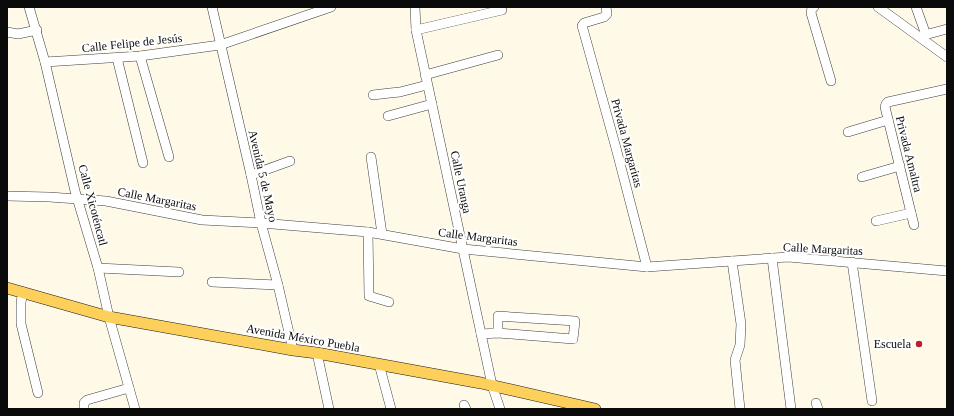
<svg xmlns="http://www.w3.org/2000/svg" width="954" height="416" viewBox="0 0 954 416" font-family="'Times New Roman',serif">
<rect width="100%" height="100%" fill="#fffae8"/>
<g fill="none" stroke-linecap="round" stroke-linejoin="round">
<!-- minor casing -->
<g stroke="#3d3d3d" stroke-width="10">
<g id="minor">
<polyline points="29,7 45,62 75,191 98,268 109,317 135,409"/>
<polyline points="212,7 251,175 261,223 278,285 293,350"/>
<polyline points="415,7 416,30 492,385 500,409"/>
<polyline points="606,7 607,14 604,17 584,23 582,26 583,29 616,148 647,267"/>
<polyline points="814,7 812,8 811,13 831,81"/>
<polyline points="878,7 947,57"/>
<polyline points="916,7 926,35"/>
<polyline points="416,30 502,10"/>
<polyline points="7,32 18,34 37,30"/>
<polyline points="921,36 947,29"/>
<polyline points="140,56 169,157"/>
<polyline points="117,58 143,163"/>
<polyline points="45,62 140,56 220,45 331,7"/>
<polyline points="425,75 498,55"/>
<polyline points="373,95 390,93 400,92 427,85"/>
<polyline points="388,116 432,104"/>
<polyline points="848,132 888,120"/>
<polyline points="371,157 382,234"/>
<polyline points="251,175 290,161"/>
<polyline points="862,177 900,166"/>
<polyline points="7,196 49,197 106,201 202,220 261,223 368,232 463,249 647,267 788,257 947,271"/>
<polyline points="876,221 911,213"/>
<polyline points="914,225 885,107 886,104 888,102 947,89"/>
<polyline points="368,232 369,296 389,302"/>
<polyline points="772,258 791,409"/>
<polyline points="732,261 741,324 740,345 735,360 740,409"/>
<polyline points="852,262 872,401"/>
<polyline points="98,268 179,272"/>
<polyline points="212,282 278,285"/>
<polyline points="23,292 21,302 21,324 38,393"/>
<polyline points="481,334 498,333 573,339 575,321 498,316 498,333"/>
<polyline points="317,353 329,409"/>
<polyline points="379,364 391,409"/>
<polyline points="816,403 818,409"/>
<polyline points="464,405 466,409"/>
<polyline points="84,409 84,403 87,400 129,388"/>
</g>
</g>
<!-- major casing -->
<g stroke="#1b1b1b" stroke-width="12">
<polyline id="major" points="7,288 109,317 293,350 317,353 481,383 595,409"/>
</g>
<!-- minor -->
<use href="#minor" stroke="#fff" stroke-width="9"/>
<!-- major -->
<use href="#major" stroke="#fcd05a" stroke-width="11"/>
</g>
<!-- markers -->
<circle fill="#bd202c" stroke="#fff" stroke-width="1.5" cx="919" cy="344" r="4"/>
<g text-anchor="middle" stroke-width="4" stroke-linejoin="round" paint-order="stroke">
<!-- street labels -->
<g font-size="12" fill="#0a0a0a" stroke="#fff">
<text transform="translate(132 43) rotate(-6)" y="4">Calle Felipe de Jesús</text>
<text transform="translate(627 143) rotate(75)" y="4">Privada Margaritas</text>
<text transform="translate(909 154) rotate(76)" y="4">Privada Amaltra</text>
<text transform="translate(263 176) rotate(77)" y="4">Avenida 5 de Mayo</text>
<text transform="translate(461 182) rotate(78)" y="4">Calle Uranga</text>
<text transform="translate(157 199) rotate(11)" y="4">Calle Margaritas</text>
<text transform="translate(93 205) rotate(75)" y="4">Calle Xicoténcatl</text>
<text transform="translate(478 237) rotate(7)" y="4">Calle Margaritas</text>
<text transform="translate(823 249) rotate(3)" y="4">Calle Margaritas</text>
<text transform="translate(303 338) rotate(10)" y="4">Avenida México Puebla</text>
</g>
<!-- poi labels -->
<g font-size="12" fill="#0a0a0a" stroke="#fff" text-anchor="end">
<text x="911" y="348">Escuela</text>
</g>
</g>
<!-- border -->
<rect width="954" height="416" fill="none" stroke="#0a0a0a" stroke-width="16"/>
</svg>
